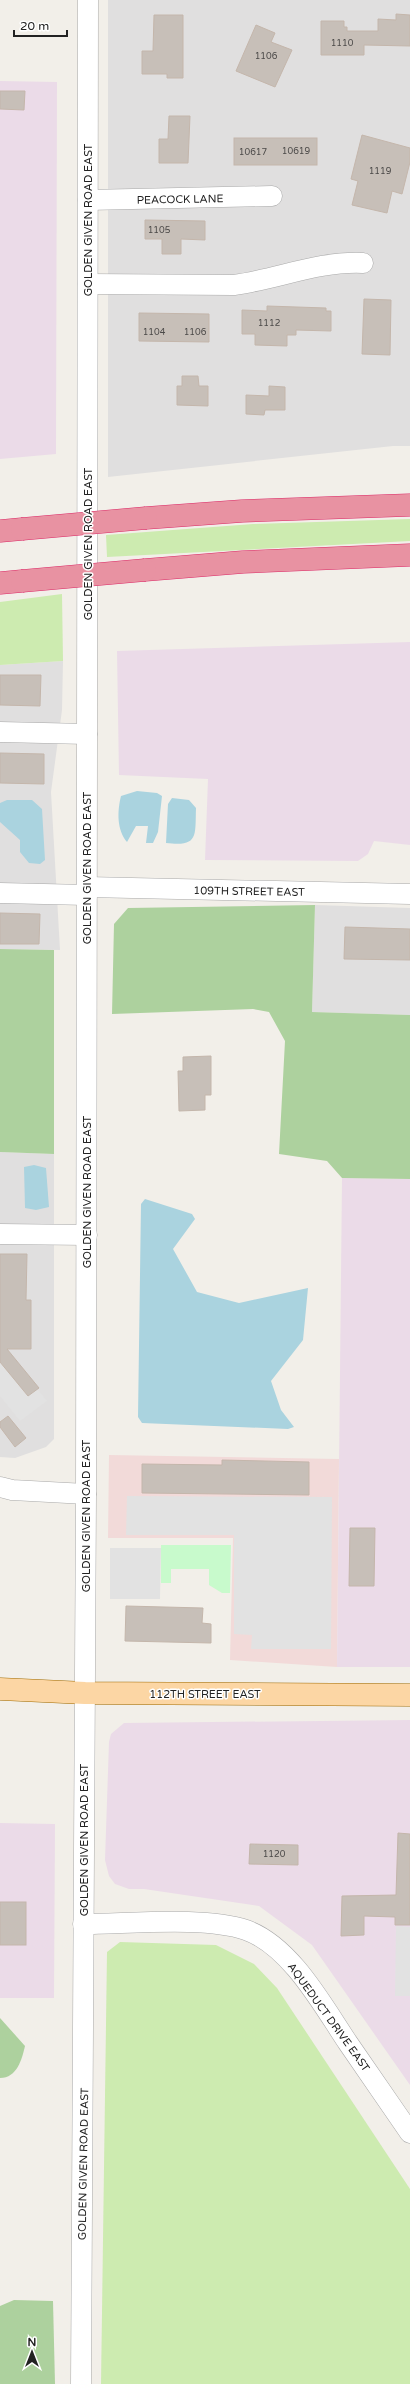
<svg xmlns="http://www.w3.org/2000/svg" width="410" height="2384" viewBox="0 0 410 2384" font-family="'Varela Round',sans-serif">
<rect width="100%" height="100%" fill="#f2efe9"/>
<!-- residential -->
<g fill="#e0dfdf">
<polygon points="108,0 410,0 410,446 393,446 108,477"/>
<polygon points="63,661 62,710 51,792 60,950 0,949 0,665"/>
<polygon points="315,905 410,908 410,1015 312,1012"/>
<polygon points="0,1152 54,1154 54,1439 46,1447 15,1458 0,1457"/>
</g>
<!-- commercial -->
<polygon fill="#f2dad9" points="109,1455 339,1459 337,1667 230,1660 233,1538 108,1538"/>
<!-- industrial -->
<g fill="#ebdbe8">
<polygon points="0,81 57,82 56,454 0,459"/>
<polygon points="410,642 410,845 374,841 368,854 358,861 205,860 208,779 119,775 117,651"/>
<polygon points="342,1178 410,1179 410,1667 337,1667"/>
<polygon points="410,1720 410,2085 312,1945 259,1906 144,1889 129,1889 115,1884 109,1876 105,1860 109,1742 111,1734 124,1723"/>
<polygon points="0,1823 55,1824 54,1998 0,1998"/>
</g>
<!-- grass -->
<g fill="#cdebb0">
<polygon points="410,519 410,541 107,557 106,535 253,524"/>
<polygon points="62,594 63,661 0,665 0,602"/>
<polygon points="120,1942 216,1945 254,1964 277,1988 410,2189 410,2384 101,2384 107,1952"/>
</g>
<!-- forest -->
<g fill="#add19e">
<polygon points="315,905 312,1012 410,1015 410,1179 342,1178 327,1161 279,1154 285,1041 269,1012 253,1009 112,1014 114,924 128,908"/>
<polygon points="0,949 54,950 54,1154 0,1152"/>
<path d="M0,2018L25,2046C22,2059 17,2078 0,2078Z"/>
<polygon points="14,2300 53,2301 55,2384 0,2384 0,2306"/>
</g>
<!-- park -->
<polygon fill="#c8facc" points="161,1545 231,1545 230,1593 222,1593 209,1585 209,1569 171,1569 171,1583 161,1583"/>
<!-- parking -->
<g fill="#e2e2e2">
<polygon points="8,1352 47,1401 20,1421 0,1396 0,1358"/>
<polygon points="127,1496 332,1497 331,1649 251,1649 252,1635 234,1634 234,1535 126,1535"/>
<polygon points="110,1548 161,1548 160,1599 110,1599"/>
<polygon points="396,1926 410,1927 410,1996 395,1996"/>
</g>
<!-- water -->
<g fill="#aad3df">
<path d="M137,791L157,793L162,796L158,832L153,843H146L148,826H136L127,842C117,830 117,812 121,796Z"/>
<path d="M172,798L189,800L196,808C195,836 199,847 166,843L168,804Z"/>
<polygon points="7,800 32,800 42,809 45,860 40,864 29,863 20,852 20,840 0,822 0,803"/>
<polygon points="34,1165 46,1168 49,1207 36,1210 25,1208 24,1167"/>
<polygon points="145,1199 192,1214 195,1219 173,1249 197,1292 239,1303 308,1288 303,1340 271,1381 281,1410 294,1427 288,1429 142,1423 138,1417 141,1204"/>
</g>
<!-- building -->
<g fill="#c7bfb8" stroke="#c4b6ab">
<polygon points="396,14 410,15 410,46 364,45 364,55 321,55 321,21 344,21 344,27 347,27 347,31 378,31 378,19 396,20"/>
<polygon points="154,15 183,15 183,78 167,78 167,74 142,74 142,51 153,51"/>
<polygon points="256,25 275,33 271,42 292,50 275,87 236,71"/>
<polygon points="0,91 25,91 24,110 0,109"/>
<polygon points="169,116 190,116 188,163 159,163 159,139 168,139"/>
<polygon points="362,135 410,148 410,162 402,194 392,191 387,213 352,205 358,181 351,179"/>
<rect x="234" y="138" width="83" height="27"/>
<polygon points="145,220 205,221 205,240 181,239 181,254 162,254 162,239 145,239"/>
<polygon points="364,299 391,300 390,355 362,354"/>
<polygon points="267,306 326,308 326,311 331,311 331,331 296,330 296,335 287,335 287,346 255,345 255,334 242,334 242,310 267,311"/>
<polygon points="139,313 209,314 209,342 139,341"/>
<polygon points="182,376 198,376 199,386 208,386 208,406 177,405 177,386 182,386"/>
<polygon points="269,386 285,387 285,410 265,410 264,415 246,414 246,395 269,396"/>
<polygon points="0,675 41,675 40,706 0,705"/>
<polygon points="0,753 44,754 44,784 0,783"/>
<polygon points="0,913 40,914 39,944 0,944"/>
<polygon points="345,927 410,929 410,960 344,959"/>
<polygon points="211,1056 211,1095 205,1095 205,1110 179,1111 178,1071 183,1071 183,1057"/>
<polygon points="0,1254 27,1254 26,1300 31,1300 31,1349 7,1349 39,1388 28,1396 0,1362"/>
<polygon points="8,1416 26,1438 15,1447 0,1427 0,1422"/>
<polygon points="222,1460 309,1462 309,1495 142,1493 142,1464 222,1465"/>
<polygon points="350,1528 375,1528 374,1586 349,1586"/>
<polygon points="126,1606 203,1608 202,1623 211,1624 211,1643 125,1641"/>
<polygon points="398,1833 410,1834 410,1925 395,1925 395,1917 364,1916 364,1935 341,1936 342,1896 396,1895"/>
<polygon points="250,1844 298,1845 298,1865 249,1864"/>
<rect x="0" y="1902" width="26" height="43"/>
</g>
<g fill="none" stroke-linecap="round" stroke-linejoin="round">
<!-- minor casing -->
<g stroke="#a9a9a9" stroke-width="21">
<g id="minor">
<polyline points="88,200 272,196"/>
<path d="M88,284L234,285C278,279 318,261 363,263"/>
<polyline points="0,732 87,734"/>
<polyline points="87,887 410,894"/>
<polyline points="0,893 87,895"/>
<polyline points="0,1234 87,1235"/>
<polyline points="0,1487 12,1490 86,1494"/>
<path d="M83,1924C128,1924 206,1916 246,1930C291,1946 323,2006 348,2043C369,2073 389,2103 410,2133"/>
<polyline points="81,2384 86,1494 88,0"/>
</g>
</g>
<!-- major casing -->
<g stroke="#a06b00" stroke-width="23">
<polyline id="major" points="0,1689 85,1693 410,1695"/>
</g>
<!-- highway casing -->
<g stroke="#dc2a67" stroke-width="23">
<g id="highway">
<polyline points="146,518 242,511 410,505"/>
<polyline points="0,531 22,529"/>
<polyline points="145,570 243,562 410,555"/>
<polyline points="0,583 22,581"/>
</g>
</g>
<!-- minor -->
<use href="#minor" stroke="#fff" stroke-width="20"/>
<!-- major -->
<use href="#major" stroke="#fcd6a4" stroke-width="22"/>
<!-- highway -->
<use href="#highway" stroke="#e892a2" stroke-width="22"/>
<!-- highway-bridge casing -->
<g stroke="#dc2a67" stroke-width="23" stroke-linecap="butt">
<g id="highway-bridge">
<polyline points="22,529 146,518"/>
<polyline points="22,581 145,570"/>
</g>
</g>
<!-- highway-bridge -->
<use href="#highway-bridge" stroke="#e892a2" stroke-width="22"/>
</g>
<g text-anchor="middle" stroke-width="3" stroke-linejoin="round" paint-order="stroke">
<!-- number labels -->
<g font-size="9" fill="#4b4948">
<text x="342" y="46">1110</text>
<text x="266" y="59">1106</text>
<text x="296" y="154">10619</text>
<text x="253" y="155">10617</text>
<text x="380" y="174">1119</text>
<text x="159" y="233">1105</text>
<text x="269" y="326">1112</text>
<text x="154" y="335">1104</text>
<text x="195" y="335">1106</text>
<text x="274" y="1857">1120</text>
</g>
<!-- street labels -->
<g font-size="11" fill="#222" stroke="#fff">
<text transform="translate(180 199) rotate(-1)" y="4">PEACOCK LANE</text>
<text transform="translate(88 220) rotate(-90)" y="4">GOLDEN GIVEN ROAD EAST</text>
<text transform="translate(88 544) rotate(-90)" y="4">GOLDEN GIVEN ROAD EAST</text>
<text transform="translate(87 868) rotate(-90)" y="4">GOLDEN GIVEN ROAD EAST</text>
<text transform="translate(249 891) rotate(1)" y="4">109TH STREET EAST</text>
<text transform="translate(87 1192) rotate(-90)" y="4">GOLDEN GIVEN ROAD EAST</text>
<text transform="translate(86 1516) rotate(-90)" y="4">GOLDEN GIVEN ROAD EAST</text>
<text x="205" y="1698">112TH STREET EAST</text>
<text transform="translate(84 1840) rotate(-90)" y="4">GOLDEN GIVEN ROAD EAST</text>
<text transform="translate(329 2017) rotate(54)" y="4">AQUEDUCT DRIVE EAST</text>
<text transform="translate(83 2164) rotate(-89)" y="4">GOLDEN GIVEN ROAD EAST</text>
</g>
</g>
<!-- north arrow -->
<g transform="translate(32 2352)" stroke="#ffffff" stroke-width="3" paint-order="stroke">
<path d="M0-3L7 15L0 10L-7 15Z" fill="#222222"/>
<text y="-6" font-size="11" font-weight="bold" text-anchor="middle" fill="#222222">N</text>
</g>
<!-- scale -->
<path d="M14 30v6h53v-6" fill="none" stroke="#222222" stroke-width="2"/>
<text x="20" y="30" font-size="12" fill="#222222" stroke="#ffffff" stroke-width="3" paint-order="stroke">20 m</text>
</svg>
